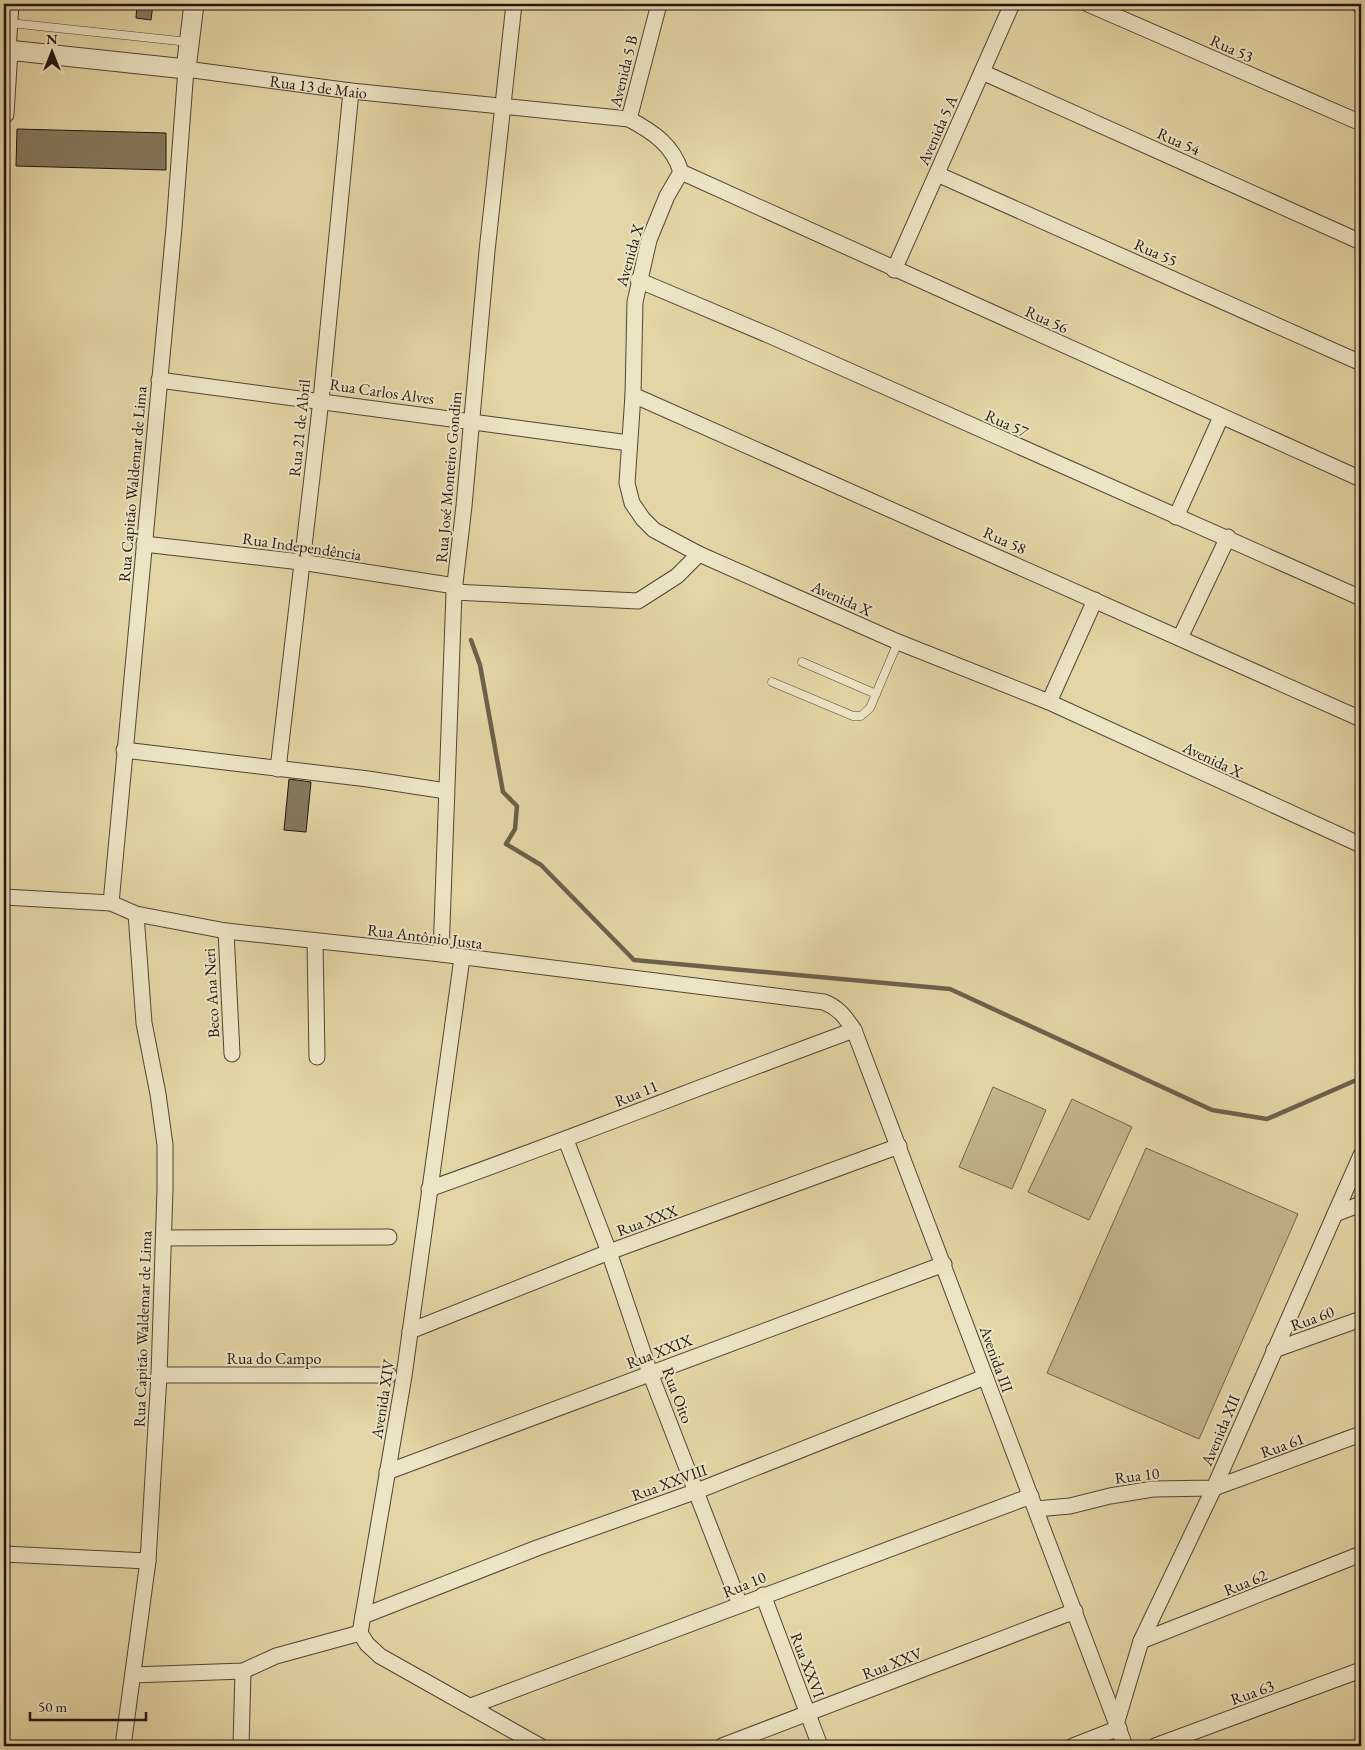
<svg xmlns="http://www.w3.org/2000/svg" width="1365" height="1750" viewBox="0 0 1365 1750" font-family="'EB Garamond',serif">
<rect width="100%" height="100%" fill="#e3d5a5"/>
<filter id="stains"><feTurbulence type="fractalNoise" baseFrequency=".004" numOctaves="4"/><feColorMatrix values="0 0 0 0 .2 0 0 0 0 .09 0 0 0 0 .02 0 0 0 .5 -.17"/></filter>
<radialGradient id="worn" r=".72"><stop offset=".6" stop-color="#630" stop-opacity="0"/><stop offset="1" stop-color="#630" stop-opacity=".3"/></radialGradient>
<!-- green -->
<g fill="#c2b48c" stroke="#71644e">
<polygon points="993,1087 1046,1110 1012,1189 959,1167"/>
<polygon points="1072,1099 1132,1127 1089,1220 1028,1192"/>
<polygon points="1146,1148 1298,1214 1199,1439 1047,1373"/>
</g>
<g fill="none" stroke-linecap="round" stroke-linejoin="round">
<!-- stream -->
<polyline stroke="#6d614b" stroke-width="4.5" points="471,640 480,665 503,792 517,806 515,829 506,844 541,865 634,960 950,989 1212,1110 1267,1119 1361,1078"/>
</g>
<!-- building -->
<g fill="#85795d" stroke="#201510">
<polygon points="137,4 153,4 151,20 136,18"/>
<polygon points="17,129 166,133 166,170 16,166"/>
<polygon points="289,779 311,782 306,832 284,830"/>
</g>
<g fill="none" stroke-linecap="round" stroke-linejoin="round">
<!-- service casing -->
<g stroke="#514535" stroke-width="9">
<g id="service">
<polyline points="10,23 189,42"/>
<polyline points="802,662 876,694"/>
<polyline points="772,682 853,716 861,716 870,708 898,642"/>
</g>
</g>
<!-- minor casing -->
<g stroke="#514535" stroke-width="17">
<g id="minor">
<path d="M659,4L629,119C653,132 673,145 681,172L1361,479"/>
<polyline points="1088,4 1361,123"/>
<polyline points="1358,4 1361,5"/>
<polyline points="8,50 11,4"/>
<polyline points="982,72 1361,242"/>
<polyline points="681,172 667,196 649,240 635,302 633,395 627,483 632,503 643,519 654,530 699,554 898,642 1049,702 1361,845"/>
<polyline points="937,174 1361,363"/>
<polyline points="894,270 1012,4"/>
<polyline points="638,280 773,337 1361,598"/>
<polyline points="159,380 629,443"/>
<polyline points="633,395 1361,719"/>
<polyline points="1176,517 1221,417"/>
<polyline points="144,544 301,562 455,586"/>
<polyline points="454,592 638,601 677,576 699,554"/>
<polyline points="1180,638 1228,537"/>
<polyline points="1049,702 1095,600"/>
<polyline points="124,750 368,779 446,791"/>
<polyline points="278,769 321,400 351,91"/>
<path d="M4,897L111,903L136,914L226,931L441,954L824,1002C839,1008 845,1017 854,1030L1125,1746"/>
<path id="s1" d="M111,903L174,228L186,69L351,91L629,119"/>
<polyline points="226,931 232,1054"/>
<polyline points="315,941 317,1057"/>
<polyline points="441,954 454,592 464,506 487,251 514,4"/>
<polyline points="462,958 404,1376 360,1633 367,1644 380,1656 540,1746"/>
<polyline points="566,1140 609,1252 650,1373 740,1605"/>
<path d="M429,1189C572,1138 712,1082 854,1030"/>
<polyline points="1335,1214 1361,1204"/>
<polyline points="164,1238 389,1237"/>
<polyline points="410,1331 609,1252 899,1146"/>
<polyline points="1274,1350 1361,1319"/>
<polyline points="159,1375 389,1375"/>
<polyline points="387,1472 944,1264"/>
<polyline points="1036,1509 1070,1506 1110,1496 1153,1489 1214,1488 1361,1434"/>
<polyline points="4,1554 148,1561"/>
<polyline points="763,1595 820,1746"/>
<polyline points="363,1616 537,1548 697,1491 985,1377"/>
<polyline points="1141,1641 1361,1554"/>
<polyline points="133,1675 243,1671 276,1656 360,1633"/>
<polyline points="471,1706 1031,1496"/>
<polyline points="1117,1721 1141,1641 1214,1488 1361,1155"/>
<polyline points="123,1746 148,1561 159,1375 165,1189 165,1145 158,1094 144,1023 136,914"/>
<polyline points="241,1746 243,1671"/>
<polyline points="722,1746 1075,1611"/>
<polyline points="1073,1746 1119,1728"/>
<polyline points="1155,1746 1361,1670"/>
</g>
</g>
<!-- tertiary casing -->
<g stroke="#514535" stroke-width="21">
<polyline id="tertiary" points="4,114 8,50 186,69 194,4"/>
</g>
<!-- service -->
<use href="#service" stroke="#ede4c4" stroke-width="8"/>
<!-- minor -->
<use href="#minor" stroke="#ede4c4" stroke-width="15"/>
<!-- tertiary -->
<use href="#tertiary" stroke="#ede4c4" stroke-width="19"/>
</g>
<g text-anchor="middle" stroke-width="4" stroke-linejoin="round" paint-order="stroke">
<!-- street labels -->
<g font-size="16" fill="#201510" stroke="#ede4c4">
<text transform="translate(1232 48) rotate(24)" y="6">Rua 53</text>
<text transform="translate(623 71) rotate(-76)" y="6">Avenida 5 B</text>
<text dy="6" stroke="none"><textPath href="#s1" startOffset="971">Rua 13 de Maio</textPath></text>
<text transform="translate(937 130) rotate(-66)" y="6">Avenida 5 A</text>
<text transform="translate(1179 141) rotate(24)" y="6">Rua 54</text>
<text transform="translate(1156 252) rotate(24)" y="6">Rua 55</text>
<text transform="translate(629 255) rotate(-74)" y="6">Avenida X</text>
<text transform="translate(1047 319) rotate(24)" y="6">Rua 56</text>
<text transform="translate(382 391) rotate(8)" y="6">Rua Carlos Alves</text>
<text transform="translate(1007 423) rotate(24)" y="6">Rua 57</text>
<text transform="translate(299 428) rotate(-84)" y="6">Rua 21 de Abril</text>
<text transform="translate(448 477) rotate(-85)" y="6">Rua José Monteiro Gondim</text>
<text transform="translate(132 484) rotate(-85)" y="6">Rua Capitão Waldemar de Lima</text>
<text transform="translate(1005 540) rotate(24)" y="6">Rua 58</text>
<text transform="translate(302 546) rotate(8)" y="6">Rua Independência</text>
<text transform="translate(842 598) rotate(24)" y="6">Avenida X</text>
<text transform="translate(1213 759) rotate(25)" y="6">Avenida X</text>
<text transform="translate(425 936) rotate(7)" y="6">Rua Antônio Justa</text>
<text transform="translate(211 993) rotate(-93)" y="6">Beco Ana Neri</text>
<text transform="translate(636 1093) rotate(-22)" y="6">Rua 11</text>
<text transform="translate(647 1220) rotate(-20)" y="6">Rua XXX</text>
<text transform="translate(1312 1318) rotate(-20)" y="6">Rua 60</text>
<text transform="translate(142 1329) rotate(-88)" y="6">Rua Capitão Waldemar de Lima</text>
<text transform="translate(659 1351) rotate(-21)" y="6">Rua XXIX</text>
<text x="274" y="1364">Rua do Campo</text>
<text transform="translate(997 1359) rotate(70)" y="6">Avenida III</text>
<text transform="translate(678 1395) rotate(69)" y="6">Rua Oito</text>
<text transform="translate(382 1399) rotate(-81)" y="6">Avenida XIV</text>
<text transform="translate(1220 1430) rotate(-67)" y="6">Avenida XII</text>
<text transform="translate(1282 1445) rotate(-20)" y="6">Rua 61</text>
<text transform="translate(1137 1475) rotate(-7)" y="6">Rua 10</text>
<text transform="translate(669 1482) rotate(-20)" y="6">Rua XXVIII</text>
<text transform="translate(1245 1582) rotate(-22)" y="6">Rua 62</text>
<text transform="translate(744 1584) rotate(-22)" y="6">Rua 10</text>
<text transform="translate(892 1663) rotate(-21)" y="6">Rua XXV</text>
<text transform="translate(808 1665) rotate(69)" y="6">Rua XXVI</text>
<text transform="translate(1252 1692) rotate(-20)" y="6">Rua 63</text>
</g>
</g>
<!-- margin -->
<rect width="1365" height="1750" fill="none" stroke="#e3d5a5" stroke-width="20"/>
<rect x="5" y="5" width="1355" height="1740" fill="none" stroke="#201510" stroke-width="2.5"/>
<rect x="10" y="10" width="1345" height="1730" fill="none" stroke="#201510"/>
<!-- north arrow -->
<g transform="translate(52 52)" stroke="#ede4c4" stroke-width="4" paint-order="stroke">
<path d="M0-4L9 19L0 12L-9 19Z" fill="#201510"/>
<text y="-8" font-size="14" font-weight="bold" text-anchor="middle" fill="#201510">N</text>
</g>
<!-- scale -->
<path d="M30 1712v8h116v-8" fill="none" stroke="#201510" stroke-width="2.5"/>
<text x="38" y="1712" font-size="15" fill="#201510" stroke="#ede4c4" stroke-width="4" paint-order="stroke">50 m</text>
<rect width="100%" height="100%" filter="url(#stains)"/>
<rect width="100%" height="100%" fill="url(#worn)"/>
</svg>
